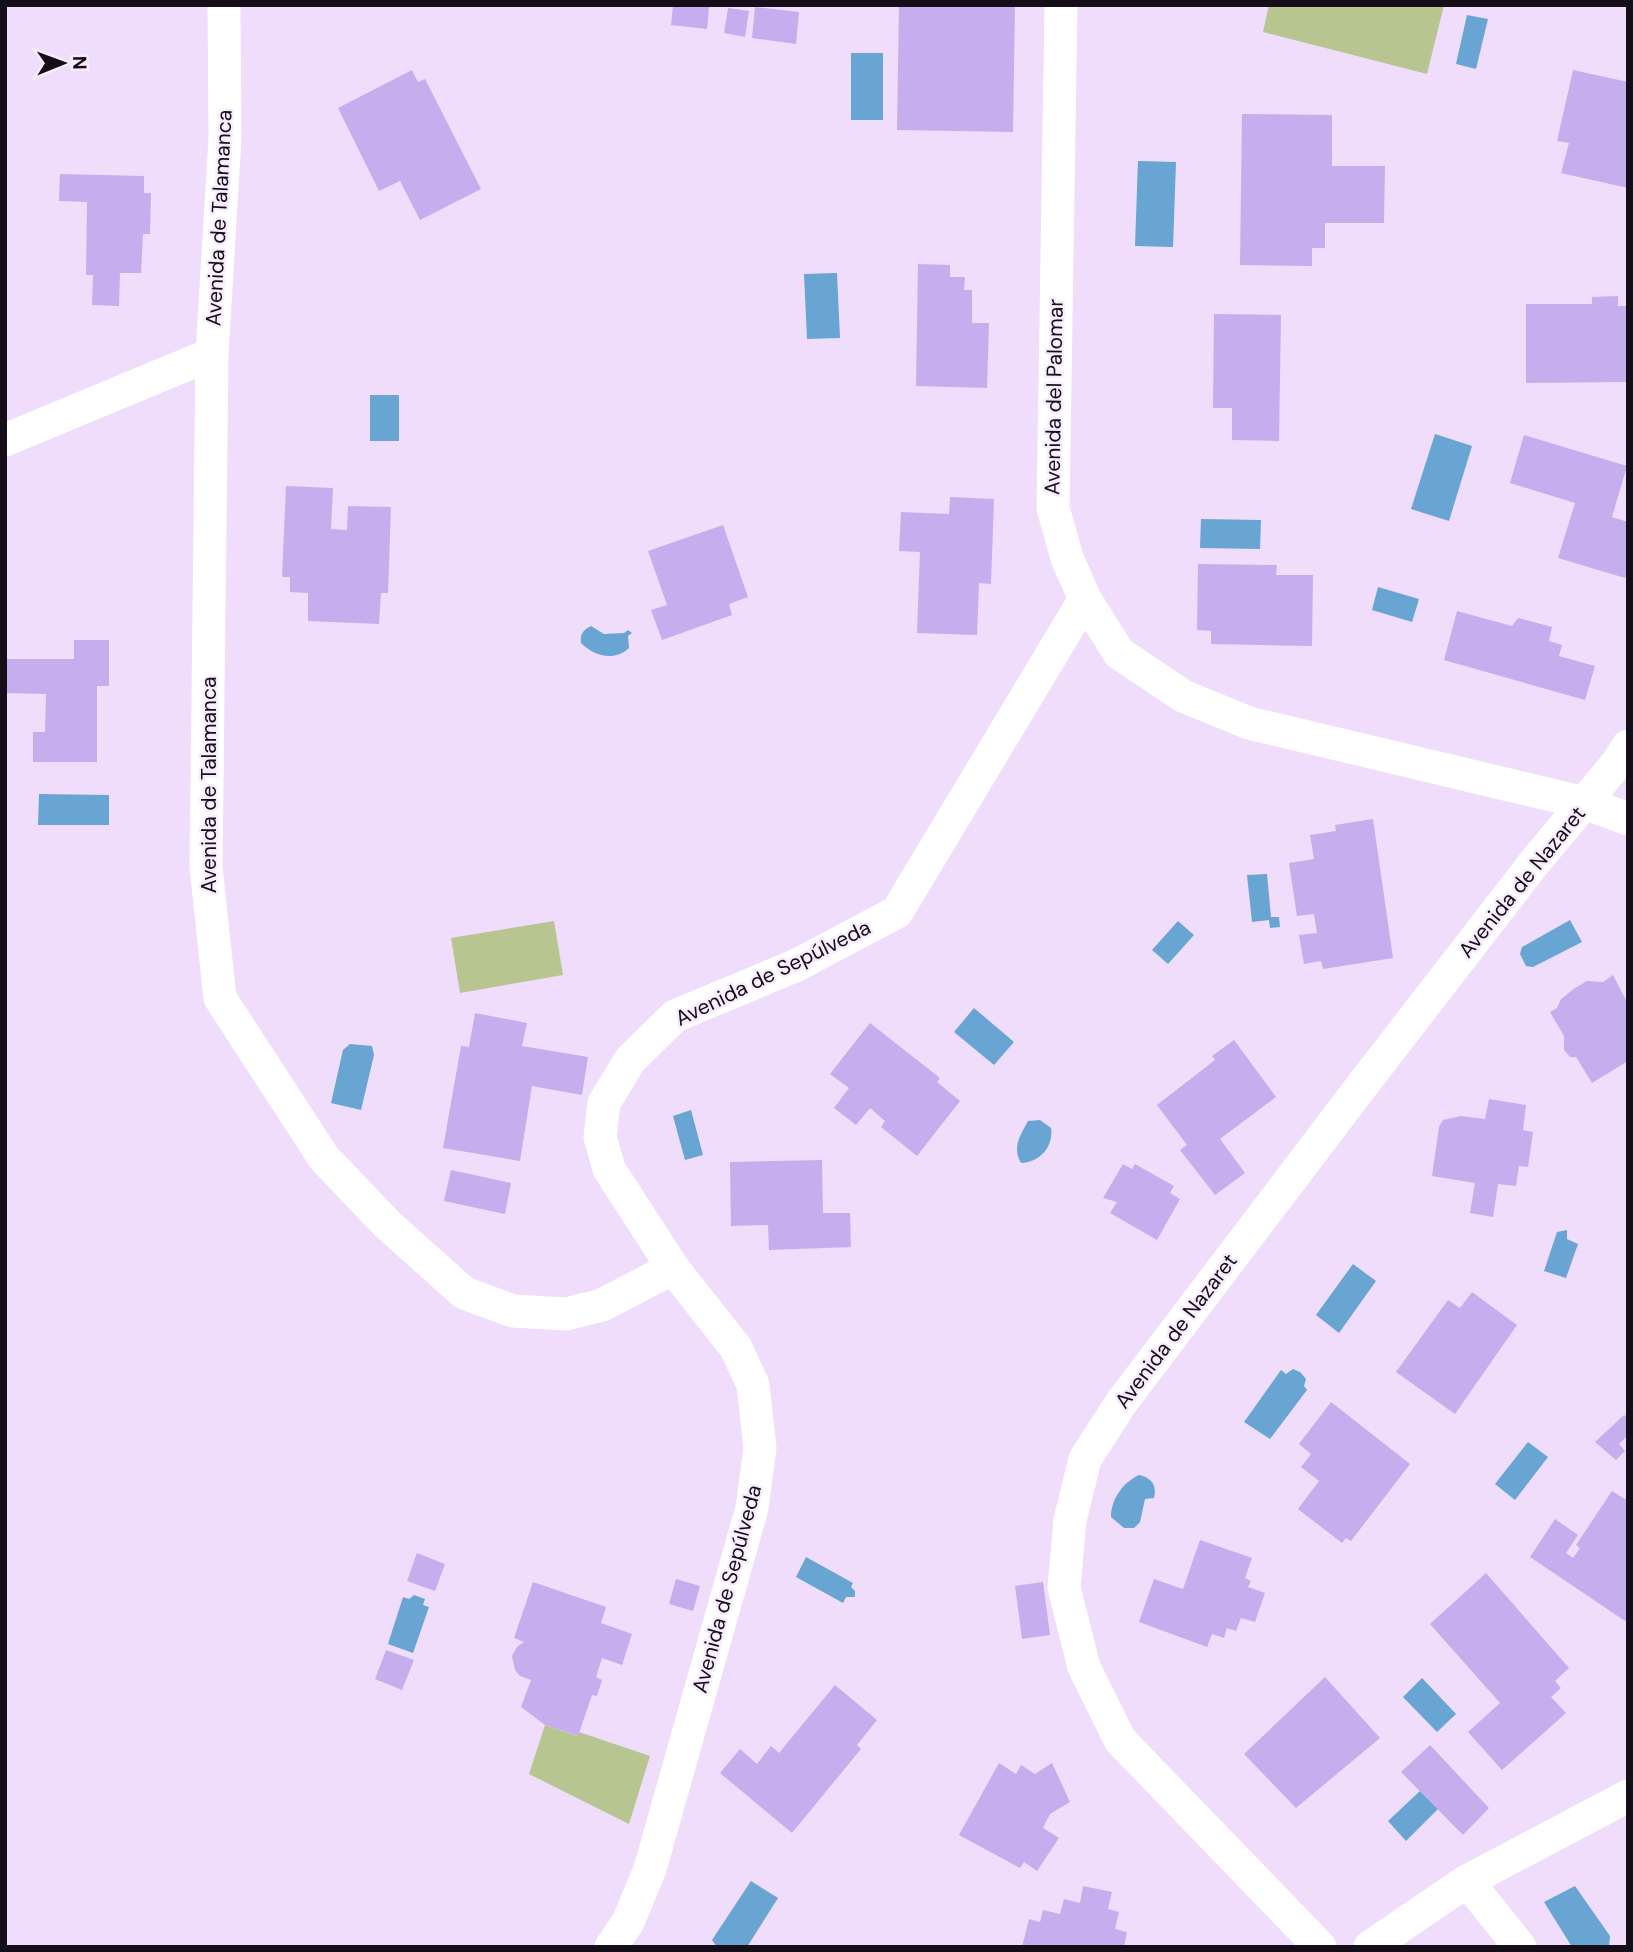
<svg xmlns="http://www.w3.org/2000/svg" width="1633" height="1952" viewBox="0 0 1633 1952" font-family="'DM Sans',sans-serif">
<rect width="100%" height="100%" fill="#f0dcfb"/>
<!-- green -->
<g fill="#b7c691">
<polygon points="1269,5 1444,5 1427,74 1263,32"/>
<polygon points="554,921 563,975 460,993 451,938"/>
<polygon points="545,1725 577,1736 579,1732 650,1756 629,1824 529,1774"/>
</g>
<!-- water -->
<g fill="#68a5d3">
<polygon points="1467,15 1488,19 1476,69 1456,64"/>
<rect x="851" y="53" width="32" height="67"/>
<polygon points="1138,161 1176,162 1173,247 1135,246"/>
<polygon points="837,273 840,338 807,339 804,274"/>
<rect x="370" y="395" width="29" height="46"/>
<polygon points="1435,434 1472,446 1449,521 1411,509"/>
<polygon points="1201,519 1261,520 1260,549 1200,548"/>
<polygon points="1378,587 1419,599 1412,622 1372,610"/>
<path d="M591,626L604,634L624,633L628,630L632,633L628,636L629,648C614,662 594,656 581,643C580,634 583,630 591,626Z"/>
<polygon points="39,794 109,795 109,825 38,825"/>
<polygon points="1267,874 1271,917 1279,917 1280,927 1270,928 1269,920 1252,922 1247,875"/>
<polygon points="1570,920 1582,942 1533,967 1526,966 1520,954 1522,947"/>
<polygon points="1178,921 1194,935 1168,964 1152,950"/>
<polygon points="974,1008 1014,1042 994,1065 954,1032"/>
<polygon points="350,1044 372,1046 374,1055 361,1110 331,1103 343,1050"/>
<polygon points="691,1110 703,1155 685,1160 673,1116"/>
<path d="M1040,1120L1051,1128C1054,1147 1039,1163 1021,1163C1012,1147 1020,1136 1028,1121Z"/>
<polygon points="1567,1230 1567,1239 1578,1244 1566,1278 1544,1271 1557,1232"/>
<polygon points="1353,1264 1376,1281 1339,1333 1316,1315"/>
<polygon points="1293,1369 1300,1372 1306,1379 1304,1386 1307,1390 1270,1439 1244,1422 1281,1370 1286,1374"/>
<polygon points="1528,1442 1548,1457 1515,1500 1495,1484"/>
<path d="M1139,1475C1152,1478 1157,1485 1154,1498L1145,1499L1140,1522L1134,1528H1124L1111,1517C1111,1500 1122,1483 1139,1475Z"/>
<polygon points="806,1557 853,1583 851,1587 855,1591 855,1597 846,1597 843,1603 796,1577"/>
<polygon points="414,1595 425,1599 423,1605 429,1607 413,1653 388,1644 403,1597 409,1599"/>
<polygon points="1422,1678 1456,1714 1437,1732 1403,1697"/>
<polygon points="1420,1791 1438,1809 1406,1841 1388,1821"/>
<polygon points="751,1881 778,1898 747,1947 717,1947 712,1940"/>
<polygon points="1575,1886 1610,1936 1609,1947 1572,1947 1544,1902"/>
</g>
<!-- building -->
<g fill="#c6aeee">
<polygon points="673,5 709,7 707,29 671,25"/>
<polygon points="899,5 1015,5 1013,132 897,130"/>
<polygon points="755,7 799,12 796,44 752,38"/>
<polygon points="728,8 749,11 745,37 724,33"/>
<polygon points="412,70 418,82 425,79 481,189 420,220 400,181 379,191 338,108"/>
<polygon points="1573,70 1628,82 1628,188 1561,173 1569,143 1557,141"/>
<polygon points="1242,114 1332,115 1332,166 1385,166 1384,223 1325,223 1325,248 1312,248 1312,266 1240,265"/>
<polygon points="60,174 144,176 144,193 151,193 150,234 143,234 141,273 120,273 119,306 92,305 93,275 86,275 87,202 59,201"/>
<polygon points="918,264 950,265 950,277 965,277 964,290 972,290 972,323 989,323 987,388 916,386"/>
<polygon points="1618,296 1618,306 1628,306 1628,382 1526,383 1526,304 1592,304 1592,297"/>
<polygon points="1214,314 1281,315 1279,441 1232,440 1232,408 1213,408"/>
<polygon points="1524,435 1627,466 1612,517 1628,522 1628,569 1625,578 1558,558 1575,503 1510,483"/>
<polygon points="286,486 333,488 331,529 347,530 348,506 391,507 388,593 381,593 379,624 308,621 308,593 290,592 290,577 282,577"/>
<polygon points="950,497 994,499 991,584 979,583 977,635 917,633 920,552 899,551 901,512 949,514"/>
<polygon points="723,525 748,597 729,604 732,615 662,640 651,610 667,605 648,551"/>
<polygon points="1198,564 1277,565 1276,575 1313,575 1312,646 1211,644 1211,631 1197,630"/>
<polygon points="1457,611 1512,626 1518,618 1552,627 1549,641 1562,645 1559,656 1595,666 1585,700 1444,660"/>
<polygon points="74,640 109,640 109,686 97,686 97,762 33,762 33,732 45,732 46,694 7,693 7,659 74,659"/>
<polygon points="1373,819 1393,958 1323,969 1321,961 1304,964 1299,935 1317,933 1314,914 1297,916 1289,863 1314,859 1310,835 1336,831 1335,825"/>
<polygon points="1613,975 1628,1004 1628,1061 1592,1083 1576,1057 1570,1057 1564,1050 1564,1036 1550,1012 1557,1008 1561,999 1575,988 1587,981 1603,982"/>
<polygon points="475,1013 527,1023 522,1046 588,1057 582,1095 532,1086 520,1161 443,1148 461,1046 469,1047"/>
<polygon points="870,1023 940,1078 937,1082 960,1101 917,1156 881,1127 885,1121 870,1108 856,1125 834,1108 849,1088 830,1074"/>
<polygon points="1234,1040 1276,1097 1220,1139 1245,1173 1215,1195 1180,1150 1187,1145 1157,1105 1215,1060 1212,1056"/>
<polygon points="1489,1099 1526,1105 1523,1130 1533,1132 1528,1167 1519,1166 1516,1186 1498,1184 1493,1217 1470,1213 1475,1183 1432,1176 1439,1127 1443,1120 1461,1116 1485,1119"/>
<polygon points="822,1160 823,1213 850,1213 851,1247 769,1250 768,1225 731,1226 730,1162"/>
<polygon points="1123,1164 1132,1169 1135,1164 1174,1186 1170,1193 1180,1199 1157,1240 1110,1213 1117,1202 1103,1198"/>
<polygon points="451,1170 511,1183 505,1214 444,1201"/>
<polygon points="1472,1292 1517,1325 1455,1414 1396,1372 1448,1300 1460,1308"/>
<polygon points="1331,1402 1410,1464 1351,1541 1346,1538 1342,1543 1298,1509 1319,1481 1301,1467 1311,1454 1299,1444"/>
<polygon points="1624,1415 1628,1418 1628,1438 1626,1437 1619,1444 1625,1451 1616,1460 1595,1442"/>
<polygon points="1612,1491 1628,1501 1628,1617 1625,1621 1530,1557 1555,1519 1578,1535 1566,1553 1573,1558 1580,1548 1576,1545"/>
<polygon points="1200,1540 1252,1558 1245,1578 1251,1581 1248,1587 1265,1593 1255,1622 1241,1618 1236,1631 1227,1628 1224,1638 1212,1634 1207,1647 1139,1622 1154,1579 1183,1589"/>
<polygon points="417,1553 445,1564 435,1591 407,1581"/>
<polygon points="1486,1573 1569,1668 1555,1681 1561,1688 1551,1697 1566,1713 1502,1770 1468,1732 1500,1703 1430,1624"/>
<polygon points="676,1579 700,1586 693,1611 669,1604"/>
<polygon points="533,1582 606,1607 601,1623 632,1634 622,1665 602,1658 596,1677 602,1680 597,1696 592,1695 578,1736 545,1725 521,1707 531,1680 520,1676 515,1670 512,1656 517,1647 524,1642 514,1638"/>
<polygon points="1043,1582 1050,1635 1022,1639 1015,1586"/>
<polygon points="386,1650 414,1660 402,1690 375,1679"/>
<polygon points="1325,1677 1380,1738 1296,1808 1244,1754"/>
<polygon points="835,1685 877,1720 857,1745 861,1749 792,1833 720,1773 740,1749 757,1764 771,1746 779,1753"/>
<polygon points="1430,1745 1489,1808 1463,1835 1401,1772"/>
<polygon points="999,1763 1016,1774 1021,1765 1035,1774 1052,1763 1070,1802 1050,1814 1043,1828 1059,1838 1037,1871 1024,1862 1020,1868 959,1835"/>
<polygon points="1083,1886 1112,1892 1108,1909 1119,1912 1115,1929 1127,1932 1124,1947 1022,1947 1029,1919 1040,1922 1043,1910 1060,1914 1064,1899 1080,1903"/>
</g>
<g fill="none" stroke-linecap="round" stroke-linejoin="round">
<!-- minor -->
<g stroke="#fff" stroke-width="33">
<polyline points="224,5 225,138 212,354 206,867 220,998 324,1158 387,1224 464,1293 513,1311 566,1314 602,1305 673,1268"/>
<polyline points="1061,5 1053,508 1067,558 1085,599 1119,653 1183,696 1249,723 1585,803 1628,819"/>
<polyline points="5,440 212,354"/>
<polyline points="1467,1881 1520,1947"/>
<polyline points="611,1947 628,1922 650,1869 752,1508 760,1448 753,1385 736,1348 673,1268 609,1169 600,1137 604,1103 630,1060 675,1016 797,965 897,912 1085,599"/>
<polyline points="1320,1947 1120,1740 1084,1667 1064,1588 1070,1520 1085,1459 1121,1403 1357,1092 1534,863 1618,762 1628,746"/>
<polyline points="1370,1947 1467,1881 1628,1796"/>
</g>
</g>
<g text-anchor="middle" stroke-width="5" stroke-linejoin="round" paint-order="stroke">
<!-- street labels -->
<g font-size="21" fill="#150e19" stroke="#f8ecff">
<text transform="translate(219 218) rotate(-87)" y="7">Avenida de Talamanca</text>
<text transform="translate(1054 397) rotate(-89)" y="7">Avenida del Palomar</text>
<text transform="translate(209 785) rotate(-90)" y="7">Avenida de Talamanca</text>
<text transform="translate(1522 882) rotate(-51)" y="7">Avenida de Nazaret</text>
<text transform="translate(773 973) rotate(-26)" y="7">Avenida de Sepúlveda</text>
<text transform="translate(1176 1331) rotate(-53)" y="7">Avenida de Nazaret</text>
<text transform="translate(727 1589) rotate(-75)" y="7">Avenida de Sepúlveda</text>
</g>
</g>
<!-- border -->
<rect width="1633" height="1952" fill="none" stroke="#150e19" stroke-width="14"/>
<!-- north arrow -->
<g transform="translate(63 63) rotate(89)" stroke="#f8ecff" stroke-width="5" paint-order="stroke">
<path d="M0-5L12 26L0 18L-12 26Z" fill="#150e19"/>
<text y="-10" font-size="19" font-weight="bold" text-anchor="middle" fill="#150e19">N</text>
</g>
</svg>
